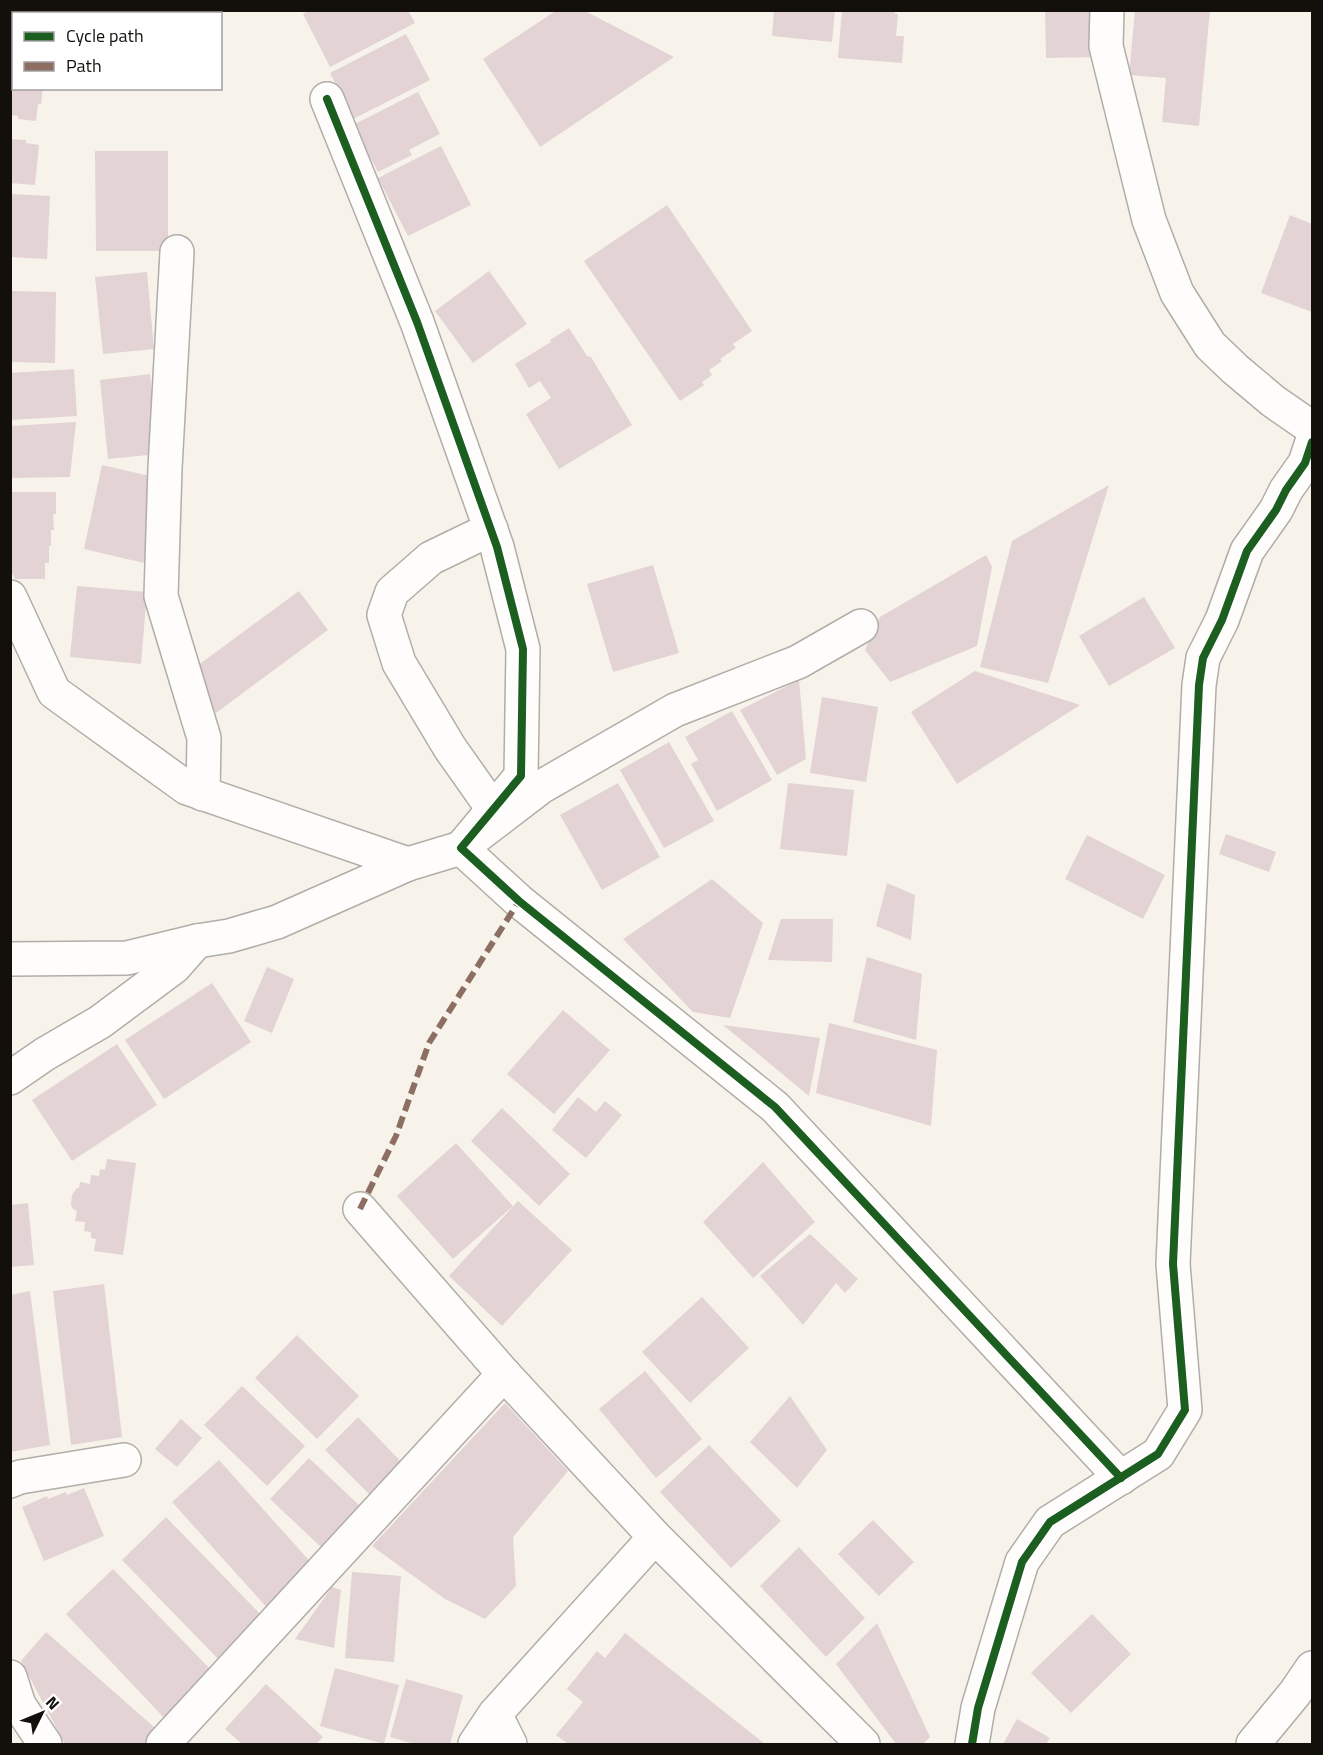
<svg xmlns="http://www.w3.org/2000/svg" width="1323" height="1755" viewBox="0 0 1323 1755" font-family="'Titillium Web',sans-serif">
<rect width="100%" height="100%" fill="#f7f3eb"/>
<!-- building -->
<g fill="#e3d3d4">
<polygon points="26,10 67,10 66,14 39,14 25,12"/>
<polygon points="310,10 408,10 415,23 330,67 303,14"/>
<polygon points="557,10 583,10 674,57 540,147 483,59"/>
<polygon points="774,10 835,10 832,42 772,36"/>
<polygon points="842,10 895,10 895,14 898,14 896,36 904,36 902,63 838,58"/>
<polygon points="1045,10 1099,10 1100,57 1046,58"/>
<polygon points="1135,10 1210,10 1199,126 1162,122 1166,78 1129,75"/>
<polygon points="10,32 14,32 14,88 43,88 41,104 38,104 36,121 18,119 18,116 10,115"/>
<polygon points="406,34 430,80 353,119 330,73"/>
<polygon points="418,92 440,134 409,150 412,155 378,172 353,125"/>
<polygon points="10,139 26,140 26,143 39,145 35,185 10,183"/>
<polygon points="441,146 471,205 408,236 378,178"/>
<polygon points="95,151 168,151 168,251 96,251"/>
<polygon points="10,194 50,196 47,259 10,257"/>
<polygon points="667,205 752,331 733,344 736,348 720,359 722,361 709,370 712,375 702,382 704,385 680,401 584,261"/>
<polygon points="1290,215 1312,224 1312,312 1261,293"/>
<polygon points="489,271 527,324 473,363 435,311"/>
<polygon points="147,272 154,349 103,354 95,277"/>
<polygon points="10,291 56,292 55,363 10,362"/>
<polygon points="569,328 587,356 591,357 632,425 559,469 526,414 551,398 540,381 529,388 515,364 551,342 550,340"/>
<polygon points="74,369 77,416 10,420 10,373"/>
<polygon points="150,374 158,454 108,459 100,380"/>
<polygon points="76,422 70,477 10,478 10,426"/>
<polygon points="102,465 163,479 144,563 84,549"/>
<polygon points="1109,485 1048,683 980,667 1012,541"/>
<polygon points="10,492 56,492 56,514 53,514 54,530 51,530 51,546 49,546 49,563 45,563 45,579 15,579 10,569"/>
<polygon points="986,555 992,567 977,646 890,682 865,650 880,617"/>
<polygon points="653,565 679,653 613,672 587,584"/>
<polygon points="77,586 147,592 141,664 70,657"/>
<polygon points="299,591 328,630 216,713 205,697 209,693 197,677 202,673 197,666"/>
<polygon points="1144,597 1175,648 1109,686 1079,636"/>
<polygon points="975,671 1080,705 957,784 911,712"/>
<polygon points="799,680 806,759 777,775 740,710"/>
<polygon points="822,697 878,707 866,782 810,773"/>
<polygon points="732,711 772,780 717,811 691,764 698,760 685,737"/>
<polygon points="669,742 714,821 664,848 620,770"/>
<polygon points="618,783 660,857 602,890 560,815"/>
<polygon points="788,783 854,790 847,856 780,849"/>
<polygon points="1226,834 1276,852 1269,872 1219,854"/>
<polygon points="1087,835 1165,875 1143,919 1065,879"/>
<polygon points="712,879 763,923 730,1018 693,1012 623,939"/>
<polygon points="887,883 915,895 911,940 876,926"/>
<polygon points="781,919 833,919 832,962 768,960"/>
<polygon points="867,957 922,974 916,1040 853,1022"/>
<polygon points="267,967 294,979 272,1033 244,1021"/>
<polygon points="212,983 251,1042 164,1099 125,1040"/>
<polygon points="563,1010 610,1050 554,1114 507,1074"/>
<polygon points="829,1023 937,1050 931,1126 816,1093"/>
<polygon points="723,1025 820,1038 809,1096"/>
<polygon points="117,1044 157,1105 72,1161 32,1100"/>
<polygon points="578,1097 596,1112 605,1101 622,1115 586,1158 552,1130"/>
<polygon points="502,1108 570,1174 539,1206 471,1141"/>
<polygon points="456,1143 513,1206 453,1259 397,1196"/>
<polygon points="107,1159 136,1163 123,1255 94,1251 96,1239 91,1238 91,1232 84,1231 85,1222 75,1221 77,1211 72,1208 71,1204 72,1195 77,1188 79,1188 80,1182 90,1184 91,1175 99,1176 100,1169 105,1170"/>
<polygon points="763,1162 815,1222 753,1278 703,1222"/>
<polygon points="518,1201 572,1250 502,1326 449,1276"/>
<polygon points="28,1203 34,1265 10,1267 10,1205"/>
<polygon points="810,1234 858,1279 845,1293 836,1283 803,1325 760,1276"/>
<polygon points="104,1284 122,1437 71,1445 53,1291"/>
<polygon points="30,1291 50,1445 10,1452 10,1295"/>
<polygon points="702,1297 749,1348 690,1403 642,1352"/>
<polygon points="297,1335 359,1396 317,1439 255,1378"/>
<polygon points="645,1371 702,1439 656,1478 599,1409"/>
<polygon points="242,1386 305,1446 267,1486 204,1425"/>
<polygon points="790,1396 827,1450 797,1488 750,1442"/>
<polygon points="505,1403 568,1471 513,1537 516,1586 485,1619 445,1599 372,1546"/>
<polygon points="358,1417 409,1470 377,1502 325,1450"/>
<polygon points="181,1419 202,1438 177,1467 155,1449"/>
<polygon points="709,1445 781,1521 731,1568 660,1492"/>
<polygon points="309,1458 360,1506 321,1547 270,1499"/>
<polygon points="219,1460 316,1568 270,1611 172,1502"/>
<polygon points="84,1488 104,1536 44,1561 22,1507 47,1496 48,1499 66,1492 67,1495"/>
<polygon points="166,1517 267,1621 223,1664 122,1560"/>
<polygon points="873,1520 914,1562 879,1596 838,1554"/>
<polygon points="799,1547 865,1618 826,1657 760,1586"/>
<polygon points="113,1569 216,1675 167,1721 66,1614"/>
<polygon points="352,1572 401,1576 394,1662 345,1658"/>
<polygon points="332,1587 341,1590 334,1648 295,1639"/>
<polygon points="1092,1614 1131,1654 1071,1713 1031,1673"/>
<polygon points="877,1623 930,1737 923,1744 896,1744 836,1664"/>
<polygon points="46,1632 162,1734 153,1744 65,1744 21,1661"/>
<polygon points="625,1633 765,1744 568,1744 556,1735 583,1702 567,1689 597,1651 605,1658"/>
<polygon points="335,1668 399,1685 384,1744 320,1726"/>
<polygon points="406,1679 463,1695 450,1744 414,1744 390,1737"/>
<polygon points="266,1684 323,1737 316,1744 242,1744 225,1729"/>
<polygon points="1017,1719 1050,1738 1046,1744 1003,1744"/>
</g>
<g fill="none" stroke-linecap="round" stroke-linejoin="round">
<!-- minor casing -->
<g stroke="#b1ada7" stroke-width="36">
<g id="minor">
<polyline points="1107,10 1106,46 1149,220 1177,293 1210,345 1235,369 1273,401 1312,428"/>
<polyline points="327,99 417,322 497,547 523,649 521,776 461,848 519,901 775,1107 1121,1478"/>
<polyline points="177,252 165,468 161,596 204,738 203,794"/>
<polyline points="491,529 431,558 392,592 384,615 399,663 450,748 493,809"/>
<polyline points="10,597 54,692 187,788 408,864"/>
<polyline points="10,959 127,958 197,941 229,936 277,922 408,864 461,848 541,787 675,710 798,662 861,626"/>
<polyline points="10,1078 45,1054 100,1022 174,967 197,941"/>
<polyline points="360,1209 504,1374 655,1537 863,1744"/>
<polyline points="10,1481 20,1477 124,1460"/>
<polyline points="10,1677 19,1705 45,1744"/>
<polyline points="163,1744 504,1374"/>
<polyline points="475,1744 495,1714"/>
<polyline points="510,1744 495,1714 655,1537"/>
<polyline points="972,1744 978,1708 1022,1562 1050,1522 1158,1454 1185,1410 1173,1264 1199,685 1203,658 1222,620 1247,551 1276,510 1286,490 1305,463 1312,442"/>
<polyline points="1253,1744 1295,1693 1312,1668"/>
</g>
</g>
<!-- minor -->
<use href="#minor" stroke="#fefdfc" stroke-width="33"/>
<!-- quiet -->
<polyline stroke="#8d6e63" stroke-width="6" stroke-dasharray="12 6" stroke-linecap="butt" points="360,1209 396,1136 429,1043 519,901"/>
<!-- cycleway casing -->
<g stroke="#fff" stroke-width="11">
<g id="cycleway">
<polyline points="327,99 417,322 497,547 523,649 521,776 461,848 519,901 775,1107 1121,1478"/>
<polyline points="972,1744 978,1708 1022,1562 1050,1522 1158,1454 1185,1410 1173,1264 1199,685 1203,658 1222,620 1247,551 1276,510 1286,490 1305,463 1312,442"/>
</g>
</g>
<!-- cycleway -->
<use href="#cycleway" stroke="#1b5e20" stroke-width="8"/>
</g>
<!-- border -->
<rect width="1323" height="1755" fill="none" stroke="#13100c" stroke-width="24"/>
<!-- legend -->
<rect x="12" y="12" width="210" height="78" fill="#ffffff" stroke="#a19f9e" stroke-width="1.5"/>
<rect x="24" y="32" width="30" height="9" fill="#1b5e20" stroke="#a19f9e" stroke-width="1.5"/>
<text x="66" y="42" font-size="18" fill="#13100c">Cycle path</text>
<rect x="24" y="62" width="30" height="9" fill="#8d6e63" stroke="#a19f9e" stroke-width="1.5"/>
<text x="66" y="72" font-size="18" fill="#13100c">Path</text>
<!-- north arrow -->
<g transform="translate(42 1713) rotate(47)" stroke="#ffffff" stroke-width="4.5" paint-order="stroke">
<path d="M0-4.5L10 22L0 15L-10 22Z" fill="#13100c"/>
<text y="-9" font-size="16" font-weight="bold" text-anchor="middle" fill="#13100c">N</text>
</g>
</svg>
